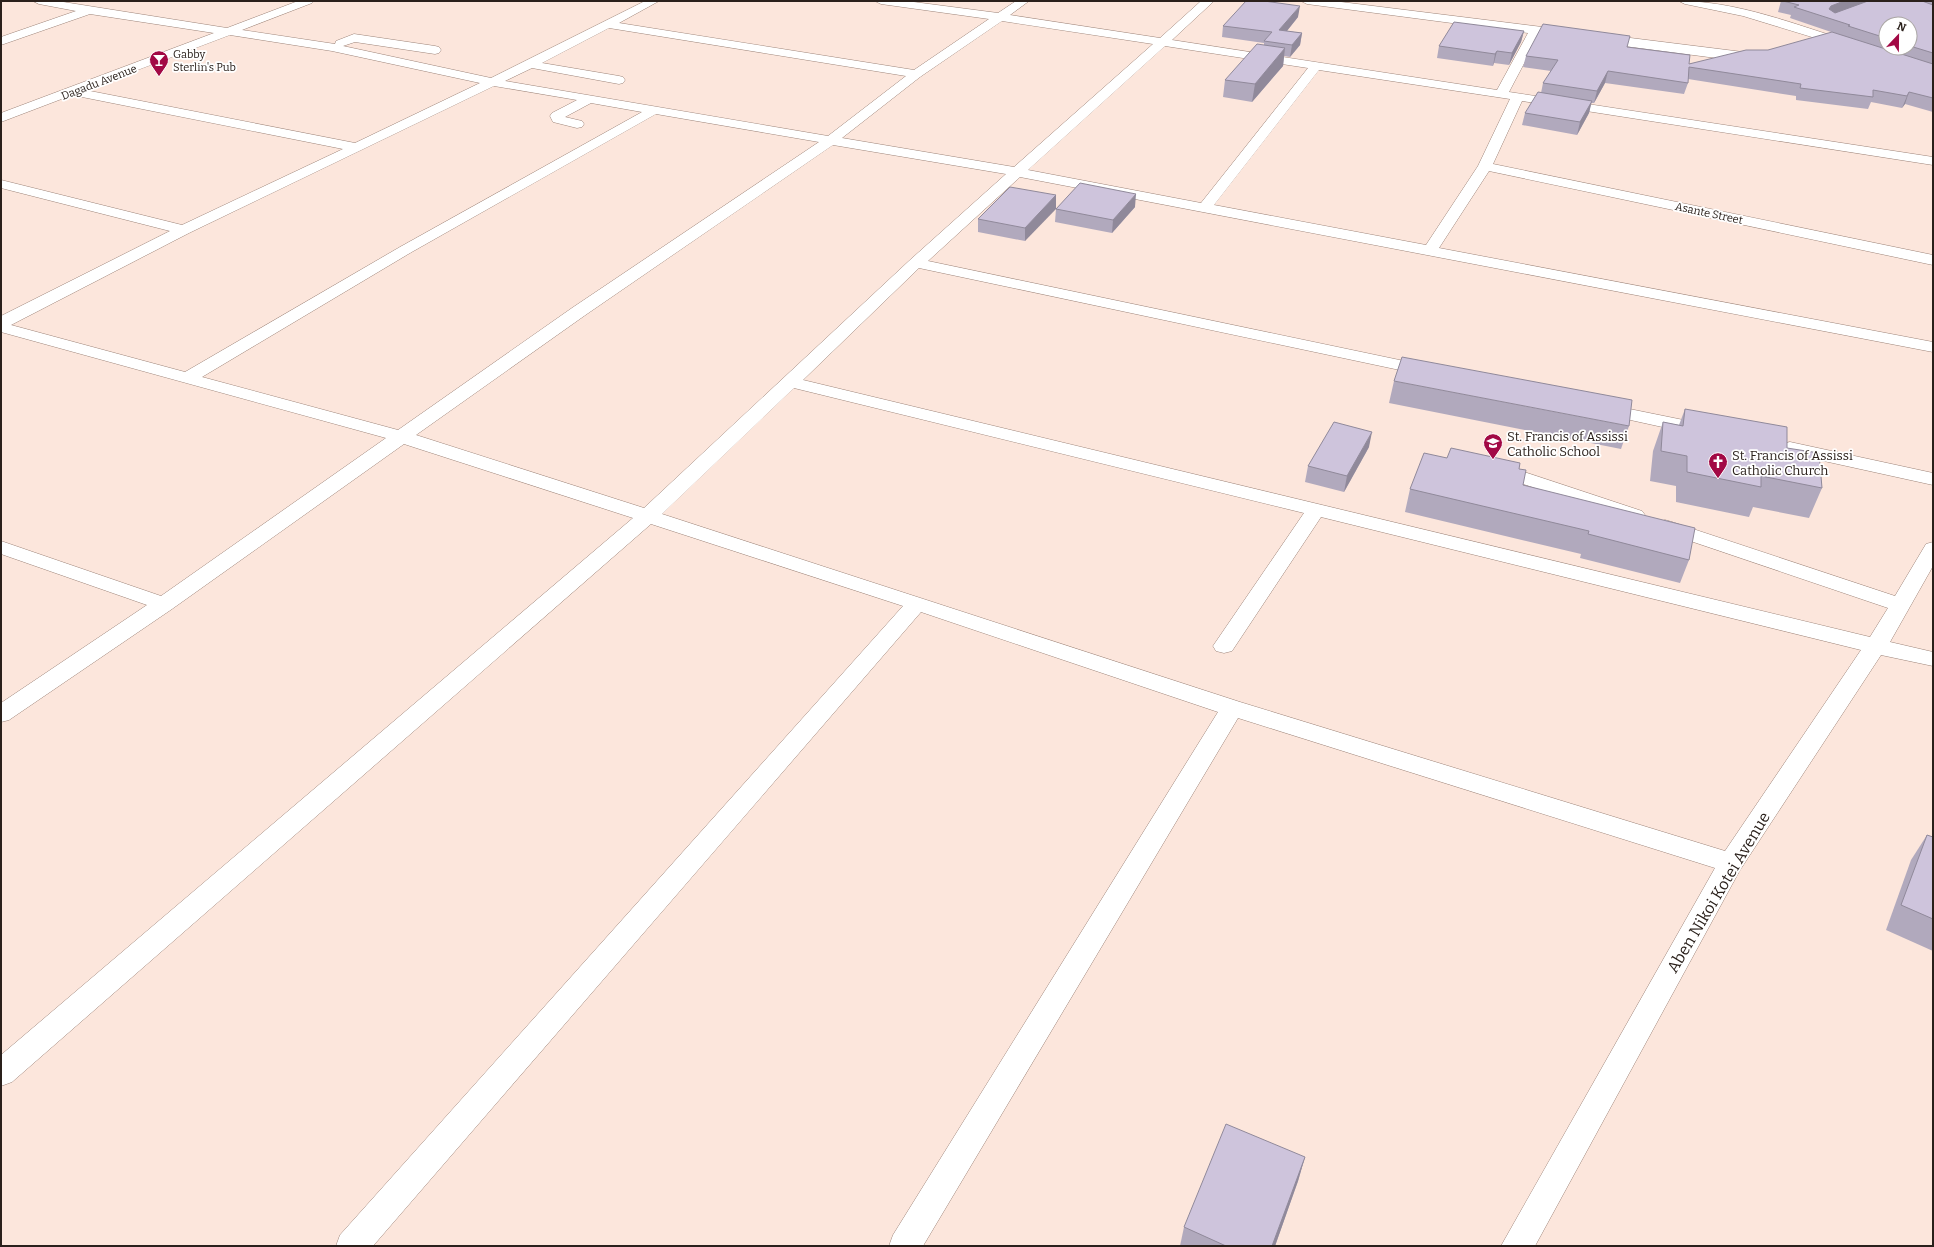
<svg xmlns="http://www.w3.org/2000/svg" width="1934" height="1247" viewBox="0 0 1934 1247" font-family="Bitter,serif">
<rect width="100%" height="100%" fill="#fce6dc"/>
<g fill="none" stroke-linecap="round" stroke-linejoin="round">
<!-- minor casing -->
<g stroke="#9d8479" stroke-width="1">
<g id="minor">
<path d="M33,1H57L227,28L298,1H314L312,3L242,30L335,44L336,41L354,34L435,46L439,47L441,50L439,53L435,54L355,42L343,46L491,78L645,1H659L619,23L914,70L989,19L881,4L875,1H906L998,13L1016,1H1029L1010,15L1160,38L1201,1H1214L1172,40L1497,90L1528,33L1307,4L1301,1H1333L1759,54L1761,57L1755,61L1724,59L1539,35L1509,92L1933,157V165L1522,101L1493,164L1933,255V265L1489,171L1439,248L1933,342V352L1020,177L928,261L1428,366L1434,367L1437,371L1434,375L1428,376L919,268L803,380L1870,637L1888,608L1658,530L1655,526L1658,522L1665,520L1672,522L1895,596L1926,544L1933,542V566L1890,642L1933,652V666L1881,655L1740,870L1535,1246H1501L1715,868L1238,718L923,1246H889L893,1235L1218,712L921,612L373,1246H336L340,1235L903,606L651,524L12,1082L1,1086V1055L633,518L404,444L172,609L9,720L1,722V703L147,605L1,554V541L161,596L386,438L1,332V316L170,231L1,188V180L182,225L343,149L72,95L1,122V113L214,33L90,14L1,45V37L76,11L39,4ZM1002,21L1153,44L1014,167L842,138L920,77ZM609,28L906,76L828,136L505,81L532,68L619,84L623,83L625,80L623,77L619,76L542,63ZM230,35L332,51L480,83L355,143L85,90ZM1165,46L1308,68L1201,203L1028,170ZM1319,70L1510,99L1478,166L1426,245L1214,205ZM494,86L577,100L552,113L550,116L553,122L577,128L582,127L584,124L582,121L565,117L591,103L642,112L400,247L185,372L11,325L189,233ZM656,114L819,142L572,308L398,430L202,377L410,253ZM833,145L1006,174L910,260L644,508L416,435L584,316ZM794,388L1304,513L1213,646L1216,651L1224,653L1232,651L1321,517L1861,650L1725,851L1240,702L662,514Z"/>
<path d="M1679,1C1738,1 1796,25 1852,42L1854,44L1848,48L1743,16L1685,4Z"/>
<polygon points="1600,403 1708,425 1715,427 1717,431 1715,435 1708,437 1594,412 1591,408 1594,404"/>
<polygon points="1790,442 1933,473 1933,485 1783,452 1781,448 1783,444"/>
<polygon points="1497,463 1642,511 1645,515 1642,519 1635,521 1628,519 1490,473 1487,469 1490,465"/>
</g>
</g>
<!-- minor -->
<use href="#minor" fill="#fff" fill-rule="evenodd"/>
</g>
<!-- wall -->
<g fill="#b1a9bd" fill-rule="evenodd">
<path d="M1781,1H1933V112L1905,104L1902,108L1871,102L1868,109L1796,100V96L1688,79V83L1684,94L1605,83L1594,103H1591L1589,113L1577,135L1522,125L1525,113L1541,93L1543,83L1551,71L1523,67L1526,56L1627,47L1689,64L1768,50L1837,34L1790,18L1791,15L1778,12ZM1886,24H1910V48H1886Z"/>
<polygon points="1298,17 1287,31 1302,33 1300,45 1290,57 1284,56 1283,66 1252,102 1223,97 1225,80 1264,45 1264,43 1222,37 1223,26"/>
<polygon points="1524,31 1521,42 1509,65 1494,63 1493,66 1437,58 1439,46"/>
<polygon points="1056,195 1025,241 978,232 978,219"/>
<polygon points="1135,207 1112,233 1055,222 1056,209"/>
<polygon points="1394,381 1629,426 1621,449 1389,403"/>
<polygon points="1685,409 1787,448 1822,488 1809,518 1753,507 1749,517 1676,502 1676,486 1650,481 1653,451 1663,422 1679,425"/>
<polygon points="1369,447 1344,492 1305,482 1308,466"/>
<polygon points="1519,469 1523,485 1689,560 1680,583 1580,558 1581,554 1405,512 1410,489"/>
<polygon points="1927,835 1933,837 1933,951 1886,930 1911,860"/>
<polygon points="1305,1157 1298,1181 1275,1246 1180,1246 1184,1227"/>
</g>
<!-- shaded-wall -->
<g fill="#90899a">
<polygon points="1844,1 1869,1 1826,18 1829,9 1831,6"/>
<polygon points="1300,6 1298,17 1278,42 1279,30"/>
<polygon points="1524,31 1521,42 1509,65 1512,53"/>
<polygon points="1302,33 1300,45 1290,57 1292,45"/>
<polygon points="1285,48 1283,66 1252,102 1255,84"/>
<polygon points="1497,51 1494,63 1493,66 1495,54"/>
<polygon points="1608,71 1605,83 1594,103 1597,91"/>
<polygon points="1909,92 1905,104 1902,108 1907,96"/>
<polygon points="1592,101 1589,113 1577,135 1580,122"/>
<polygon points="1136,194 1135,207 1112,233 1113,220"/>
<polygon points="1056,195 1056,209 1025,241 1025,228"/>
<polygon points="1372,432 1369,447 1344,492 1347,476"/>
<polygon points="1305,1157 1298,1181 1275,1246 1272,1246"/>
</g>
<!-- building -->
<g fill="#cec4dc" stroke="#90899a">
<polygon points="1246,1 1264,1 1300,6 1279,30 1302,33 1292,45 1264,41 1272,32 1223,26"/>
<polygon points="1783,1 1844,1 1831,6 1829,9 1835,13 1868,1 1922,1 1933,5 1933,53 1910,46 1910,24 1886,24 1886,38 1848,26 1850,25 1794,7 1799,5"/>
<polygon points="1454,22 1524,31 1512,53 1497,51 1495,54 1439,46"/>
<polygon points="1543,24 1630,36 1627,47 1690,55 1689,64 1746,50 1768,50 1832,32 1933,64 1933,98 1909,92 1907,96 1873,90 1873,97 1800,88 1801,84 1689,67 1688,83 1608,71 1597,91 1543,83 1558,60 1526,56"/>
<polygon points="1257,44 1285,48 1255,84 1225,80"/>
<polygon points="1538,92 1592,101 1580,122 1525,113"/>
<polygon points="1080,183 1136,194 1113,220 1056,209"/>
<polygon points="1010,187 1056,195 1025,228 978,219"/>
<polygon points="1402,357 1632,400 1629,426 1394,381"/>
<polygon points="1685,409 1787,427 1787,448 1819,453 1822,488 1761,476 1761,487 1687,472 1687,456 1661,451 1663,422 1683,426"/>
<polygon points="1334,422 1372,432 1347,476 1308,466"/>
<polygon points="1451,448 1520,463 1519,469 1526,470 1523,485 1695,528 1689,560 1588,534 1589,531 1410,489 1424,453 1447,458"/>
<polygon points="1927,835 1933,837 1933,919 1901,905"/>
<polygon points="1226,1124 1305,1157 1272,1246 1226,1246 1184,1227"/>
</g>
<!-- icons -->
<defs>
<g id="bar-pin" transform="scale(1)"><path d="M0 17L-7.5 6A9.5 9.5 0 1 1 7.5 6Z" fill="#a20945" stroke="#fff"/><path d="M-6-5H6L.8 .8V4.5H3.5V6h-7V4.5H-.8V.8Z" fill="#fff"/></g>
<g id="school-pin" transform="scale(1)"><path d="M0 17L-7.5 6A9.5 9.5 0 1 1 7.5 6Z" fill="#a20945" stroke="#fff"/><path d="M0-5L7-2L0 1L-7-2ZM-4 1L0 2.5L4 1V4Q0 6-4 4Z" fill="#fff"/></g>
<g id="church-pin" transform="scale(1)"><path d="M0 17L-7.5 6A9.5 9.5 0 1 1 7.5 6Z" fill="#a20945" stroke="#fff"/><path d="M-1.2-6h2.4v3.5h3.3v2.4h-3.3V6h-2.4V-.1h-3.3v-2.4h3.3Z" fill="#fff"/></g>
</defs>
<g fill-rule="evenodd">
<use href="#bar-pin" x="159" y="60"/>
<use href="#school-pin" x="1493" y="443"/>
<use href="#church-pin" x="1718" y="462"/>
</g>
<g text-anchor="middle" stroke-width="3.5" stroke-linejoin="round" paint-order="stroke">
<!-- far-poi labels -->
<g font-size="11" fill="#2a201b" stroke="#fff" text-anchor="start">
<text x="173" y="58">Gabby<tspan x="173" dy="13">Sterlin's Pub</tspan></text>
</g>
<!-- far-street labels -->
<g font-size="11" fill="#2a201b" stroke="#fff">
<text transform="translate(99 82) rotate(-21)" y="4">Dagadu Avenue</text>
<text transform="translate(1709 213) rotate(12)" y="4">Asante Street</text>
</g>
<!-- poi labels -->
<g font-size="13" fill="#2a201b" stroke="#fff" text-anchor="start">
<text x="1507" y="441">St. Francis of Assissi<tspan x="1507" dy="15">Catholic School</tspan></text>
<text x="1732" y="460">St. Francis of Assissi<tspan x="1732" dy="15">Catholic Church</tspan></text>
</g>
<!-- near-street labels -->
<g font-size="16" fill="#2a201b" stroke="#fff">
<text transform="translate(1718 892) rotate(-59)" y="6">Aben Nikoi Kotei Avenue</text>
</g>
</g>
<!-- border -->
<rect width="1934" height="1247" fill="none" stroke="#2a201b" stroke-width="4"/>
<!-- north arrow -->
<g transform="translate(1898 36) rotate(22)"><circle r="19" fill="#ffffff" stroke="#aaa6a4"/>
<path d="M0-3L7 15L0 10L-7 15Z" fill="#a20945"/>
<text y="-6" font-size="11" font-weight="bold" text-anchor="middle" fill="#2a201b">N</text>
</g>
</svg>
